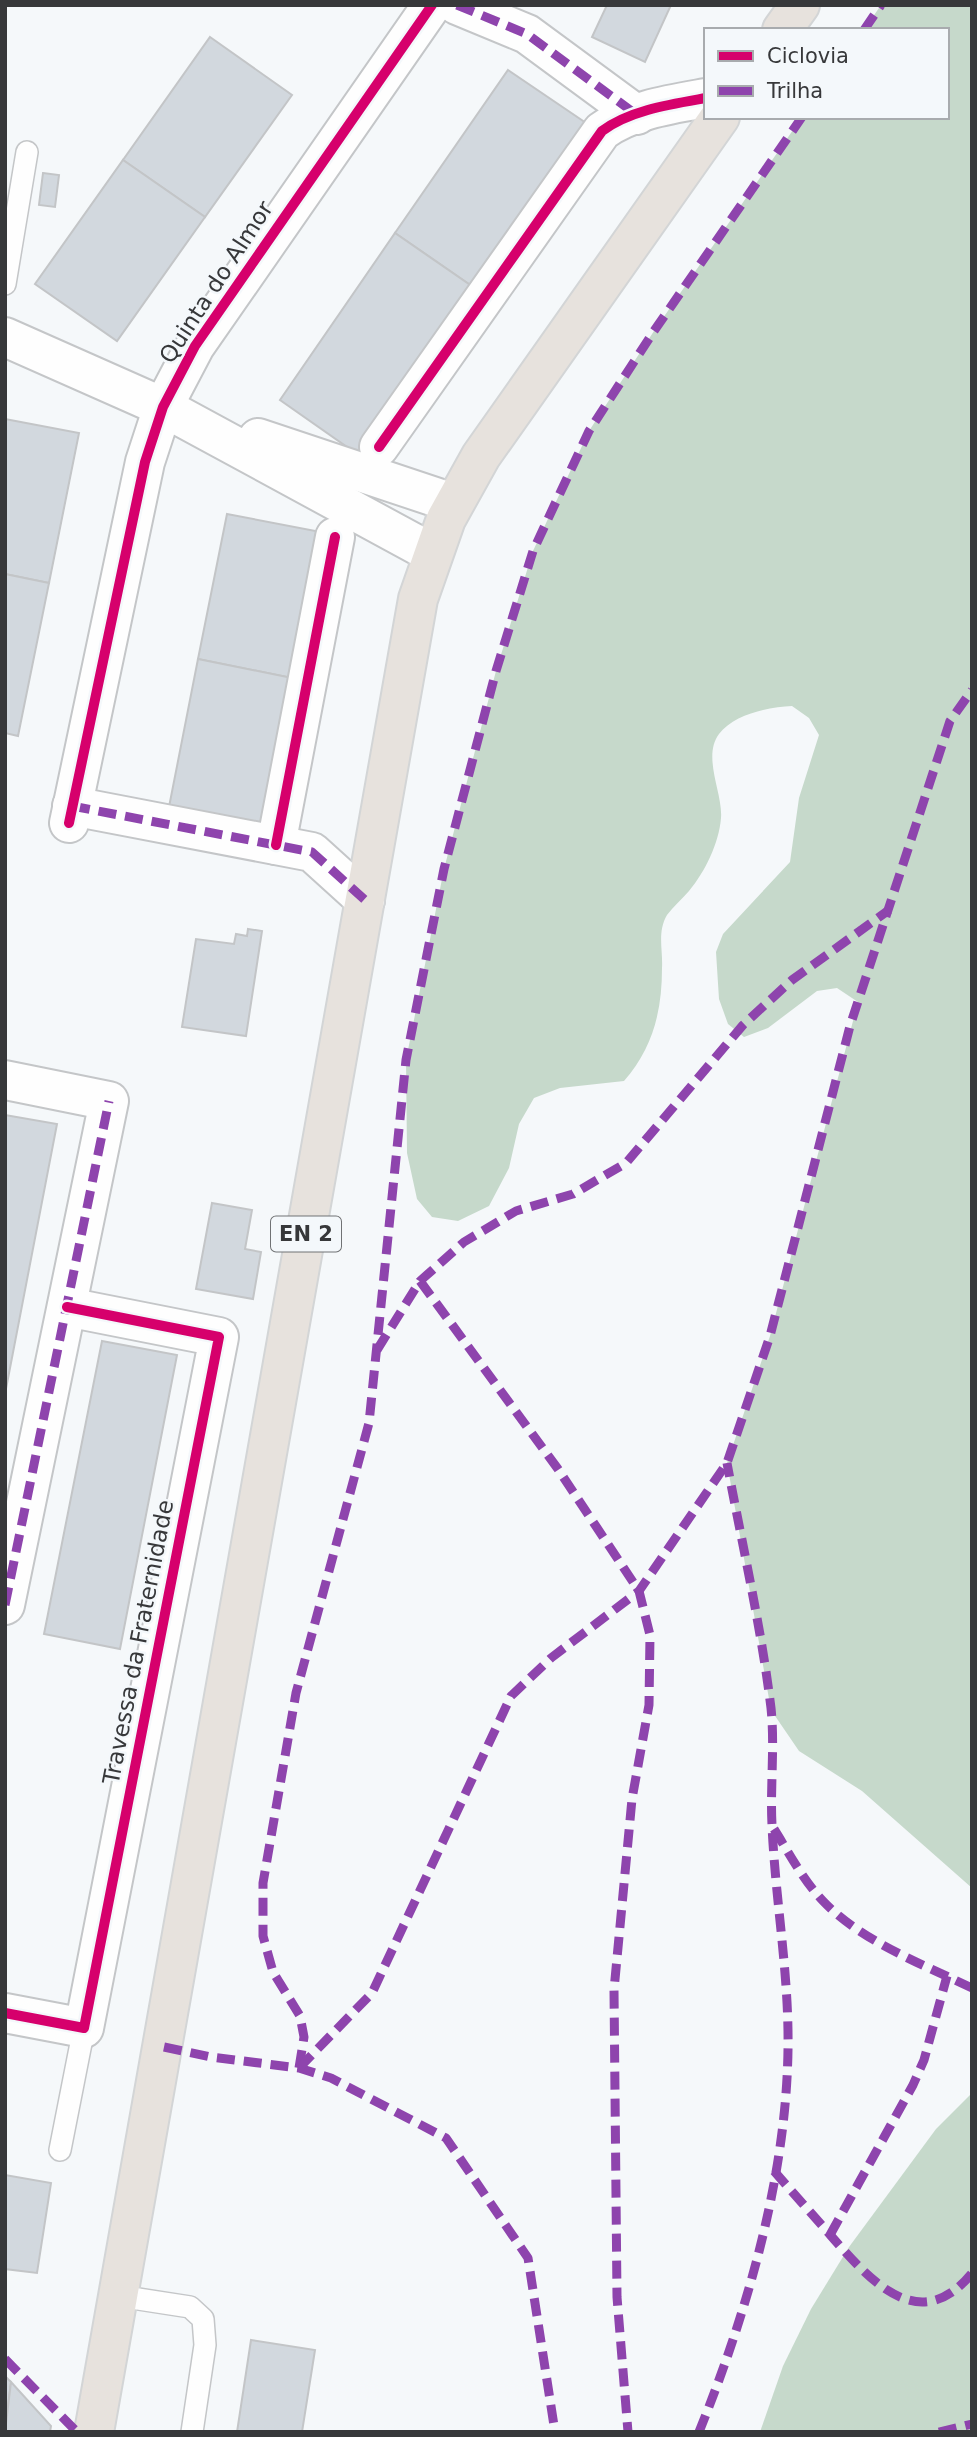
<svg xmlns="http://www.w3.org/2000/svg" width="977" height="2437" viewBox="0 0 977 2437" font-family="'DejaVu Sans',sans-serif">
<rect width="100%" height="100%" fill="#f5f8fa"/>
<!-- forest -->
<g fill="#c6d9cb">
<path d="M881,5H972V1888L862,1791L799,1751L771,1710L727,1463L770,1336L858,1002L837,988L817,991L768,1028L744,1037L728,1024L719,999L716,952L723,934L790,862L799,798L819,735L809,718L792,706C769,707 734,714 719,734C702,757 723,793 721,818C719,843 705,872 689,891C682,899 673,907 667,915C657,932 663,950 662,968C662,1011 653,1048 624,1081L560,1088L534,1098L519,1124L509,1168L489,1206L458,1221L432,1217L417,1199L407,1153L406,1060L444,869L496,671L533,551L589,431L654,331L802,117H947V30H864Z"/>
<polygon points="972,2093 972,2432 760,2432 783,2366 811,2309 849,2247 936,2129"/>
</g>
<!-- building -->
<g fill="#d2d8de" stroke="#c3c5c7" stroke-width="2">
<polygon points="607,5 671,5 645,62 592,37"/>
<polygon points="210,37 292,95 205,217 123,160"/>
<polygon points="508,70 589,125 476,289 395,233"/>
<polygon points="123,160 205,217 117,341 35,284"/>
<polygon points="43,173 59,175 55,207 39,205"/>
<polygon points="395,233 476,289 360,456 280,400"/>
<polygon points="5,419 79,433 49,583 5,574"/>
<polygon points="227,514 326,533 297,679 198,659"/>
<polygon points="5,574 49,583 18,736 5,733"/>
<polygon points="198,659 297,679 268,826 169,807"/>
<polygon points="248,929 262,931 246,1036 182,1027 196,939 234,944 236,934 247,936"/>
<polygon points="5,1115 57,1124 5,1394"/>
<polygon points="212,1203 252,1210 245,1249 261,1252 253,1299 196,1289"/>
<polygon points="102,1341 177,1355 120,1649 44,1634"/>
<polygon points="5,2175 51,2183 37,2273 5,2269"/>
<polygon points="251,2340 315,2350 302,2432 237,2432"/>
<polygon points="5,2376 11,2382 6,2422 5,2421"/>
<polygon points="11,2382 51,2426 50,2432 5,2432"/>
</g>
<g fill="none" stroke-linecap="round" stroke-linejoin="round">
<!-- service casing -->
<g stroke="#c4c6c8" stroke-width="24">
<g id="service">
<polyline points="5,284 27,152"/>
<polyline points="60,2150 84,2028"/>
<polyline points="119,2296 190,2307 203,2319 205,2345 192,2432"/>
</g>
</g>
<!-- minor casing -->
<g stroke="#c4c6c8" stroke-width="42">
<g id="minor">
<polyline points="457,5 527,34 637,115"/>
<polyline points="5,337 163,407 432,553"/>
<polyline points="258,438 453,503"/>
<path d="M379,447L602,131C630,110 672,104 706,98"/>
<polyline points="72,806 312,852 365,900"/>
<polyline points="69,823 145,462 163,407 195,346 432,5"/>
<polyline points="276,845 335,537"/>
<polyline points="5,1080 109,1101 5,1605"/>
<polyline points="5,2013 84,2028 219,1337 67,1307"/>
</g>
</g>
<!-- primary casing -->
<g stroke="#d3d5d6" stroke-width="42">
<g id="primary">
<polyline points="782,30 800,5"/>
<polyline points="94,2432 418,599 446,519 481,456 720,117"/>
</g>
</g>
<!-- service -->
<use href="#service" stroke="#fefefe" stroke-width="21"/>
<!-- minor -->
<use href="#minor" stroke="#fefefe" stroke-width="38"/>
<!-- primary -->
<use href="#primary" stroke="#e7e2dd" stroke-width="38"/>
<!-- quiet -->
<g stroke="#8e44ad" stroke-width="9" stroke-dasharray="18 9" stroke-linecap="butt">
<polyline points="457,5 527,34 637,115"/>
<polyline points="864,30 881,5"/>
<polyline points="72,806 312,852 365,900"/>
<polyline points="420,1281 558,1469 639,1591 650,1635 649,1705 632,1799 614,1990 617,2297 628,2432"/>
<polyline points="377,1350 420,1281 464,1242 516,1211 573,1194 626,1163 743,1025 792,980 889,910"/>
<polyline points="5,1605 109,1101"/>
<path d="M774,1829C789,1853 803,1880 823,1901C861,1941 922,1964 972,1988"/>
<polyline points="164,2047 211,2057 299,2068 331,2078 446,2138 528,2258 555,2432"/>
<polyline points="299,2068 304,2037 300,2016 273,1972 263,1936 263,1883 296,1693 369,1423 406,1060 444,869 496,671 533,551 589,431 654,331 802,117"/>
<polyline points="299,2068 372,1993 511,1696 551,1658 639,1591 727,1463 770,1336 850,1026 950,721 972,690"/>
<path d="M774,2171C793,2193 813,2215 832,2237C869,2279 919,2338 972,2273"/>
<polyline points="830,2235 913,2085 924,2060 947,1976"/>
<polyline points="5,2359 77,2432"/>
<path d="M699,2432C749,2308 790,2165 788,2031C787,1962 775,1894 772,1825C770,1786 775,1747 771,1708C761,1626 742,1544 727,1463"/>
<polyline points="939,2432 972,2424"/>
</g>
<!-- cycleway casing -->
<g stroke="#f4f8fb" stroke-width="15">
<g id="cycleway">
<path d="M379,447L602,131C630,110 672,104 706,98"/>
<polyline points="69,823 145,462 163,407 195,346 432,5"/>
<polyline points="276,845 335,537"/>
<polyline points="5,2013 84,2028 219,1337 67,1307"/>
</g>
</g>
<!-- cycleway -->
<use href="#cycleway" stroke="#d6006c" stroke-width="10"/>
</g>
<g text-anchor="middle" stroke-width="5" stroke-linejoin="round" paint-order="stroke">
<!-- shield labels -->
<rect fill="#f4f8fb" stroke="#707274" stroke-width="2" x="271" y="1216.5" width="70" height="35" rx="5"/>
<g font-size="21" font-weight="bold" fill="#37383a">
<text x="306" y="1241">EN 2</text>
</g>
<!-- street labels -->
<g font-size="23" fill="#37383a" stroke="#f4f8fb">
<text transform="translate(216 282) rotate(-57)" y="8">Quinta do Almor</text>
<text transform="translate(138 1642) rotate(-79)" y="8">Travessa da Fraternidade</text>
</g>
</g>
<!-- border -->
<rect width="977" height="2437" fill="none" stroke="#37383a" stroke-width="14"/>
<!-- legend -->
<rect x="704" y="28" width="245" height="91" fill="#f4f8fb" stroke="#a8abae" stroke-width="2"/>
<rect x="718" y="51" width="35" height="10" fill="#d6006c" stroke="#a8abae" stroke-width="2"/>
<text x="767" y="63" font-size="21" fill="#37383a">Ciclovia</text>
<rect x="718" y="86" width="35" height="10" fill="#8e44ad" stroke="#a8abae" stroke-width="2"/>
<text x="767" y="98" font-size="21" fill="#37383a">Trilha</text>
</svg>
